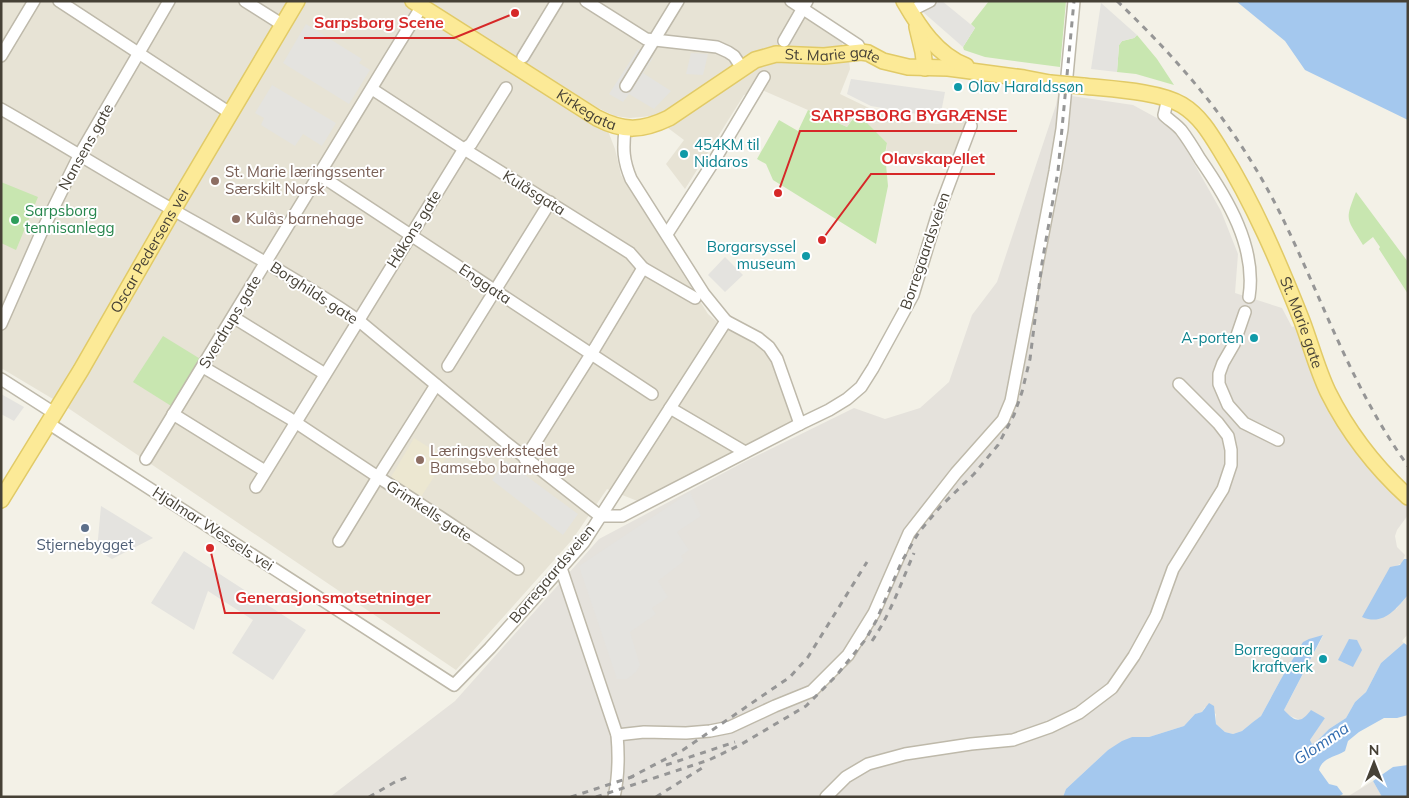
<svg xmlns="http://www.w3.org/2000/svg" width="1409" height="798" viewBox="0 0 1409 798" font-family="Mulish,sans-serif">
<rect width="100%" height="100%" fill="#f3f1e7"/>
<!-- residential -->
<g fill="#e7e3d5">
<polygon points="1,1 402,1 608,131 615,149 621,175 708,314 716,321 769,353 794,423 640,502 607,489 572,540 456,670 68,408 1,368"/>
<polygon points="426,1 798,1 794,9 841,41 849,60 850,69 840,94 894,120 937,124 971,120 951,166 886,152 887,143 856,113 847,127 762,90 744,95 685,189 666,164 684,140 652,116 630,118 615,116 598,108"/>
</g>
<!-- industrial -->
<g fill="#e5e2dc">
<polygon points="1058,94 1133,105 1166,123 1182,142 1221,211 1238,254 1235,293 1282,308 1292,327 1296,326 1325,403 1342,433 1374,474 1408,506 1408,515 1397,530 1395,536 1397,547 1405,555 1402,563 1394,567 1396,609 1408,595 1408,634 1402,641 1404,643 1381,663 1366,692 1355,702 1346,718 1329,729 1315,743 1312,744 1310,740 1325,717 1300,720 1288,715 1284,710 1323,636 1298,650 1292,663 1281,679 1261,716 1242,731 1233,734 1225,732 1216,724 1216,714 1205,707 1202,712 1195,714 1184,726 1149,737 1132,737 1108,750 1066,789 1063,797 330,797 455,701 599,539 746,461 854,408 885,419 920,408 949,382 972,315 997,282 1056,105"/>
<polygon points="1373,781 1382,797 1347,797"/>
</g>
<!-- education -->
<polygon fill="#ece7d1" points="414,438 446,458 421,497 391,477"/>
<!-- green -->
<g fill="#c8e6b0">
<polygon points="989,1 1066,1 1060,67 985,57 964,50 963,47 975,28 971,24"/>
<polygon points="1137,35 1157,59 1174,85 1136,74 1117,72 1119,45 1122,41 1134,38"/>
<polygon points="808,110 847,127 857,113 887,143 885,154 888,186 876,244 773,180 766,164 757,159 779,120 798,131"/>
<polygon points="1,182 38,197 16,250 1,243"/>
<path d="M1356,192L1408,262V294L1379,249L1380,247L1373,237L1363,245C1347,218 1344,222 1356,192Z"/>
<polygon points="163,336 202,360 176,409 133,382"/>
</g>
<!-- parking -->
<g fill="#e4e3df">
<polygon points="940,1 942,1 975,28 963,47 923,12"/>
<polygon points="1101,3 1137,35 1134,38 1122,41 1119,45 1117,72 1091,69"/>
<polygon points="306,24 362,59 359,63 370,70 349,104 283,63"/>
<polygon points="638,49 653,58 643,73 671,91 654,109 629,94 623,102 609,94"/>
<polygon points="691,53 708,54 703,75 686,74"/>
<polygon points="851,79 945,92 940,118 871,106 847,94"/>
<polygon points="272,85 336,123 322,146 303,134 295,146 261,125 264,118 255,113"/>
<polygon points="725,257 743,275 725,292 708,275"/>
<polygon points="1,394 24,407 14,421 1,414"/>
<polygon points="506,461 578,514 563,535 492,480"/>
<polygon points="690,492 701,516 677,532 689,550 681,556 684,561 658,581 668,597 652,608 656,614 630,632 640,665 636,672 627,679 617,679 579,566"/>
<polygon points="101,506 153,538 112,559 97,550"/>
<polygon points="184,551 306,630 273,680 232,653 253,620 208,591 194,630 151,603"/>
</g>
<!-- water -->
<g fill="#a4c8ee">
<polygon points="1236,1 1408,1 1408,120 1305,70 1285,41"/>
<path d="M1404,559H1408V595C1395,610 1383,626 1362,617L1390,567L1400,565Z"/>
<path d="M1323,635L1284,710C1296,723 1301,723 1311,710L1325,718L1310,740L1312,744L1315,743L1329,729L1346,718L1355,702L1366,692L1381,663L1404,643L1408,646V715L1397,718H1384L1359,732L1348,741L1345,751C1335,757 1322,758 1319,770L1329,784L1337,786L1343,794L1338,797H1063L1066,789L1108,750L1122,741L1132,737H1149L1184,726L1195,714L1202,712L1209,703L1214,706L1216,724L1225,732L1233,734L1242,731L1253,722L1261,716L1281,679L1303,642L1309,639Z"/>
<polygon points="1349,639 1357,640 1362,650 1353,667 1338,660"/>
<polygon points="1408,765 1408,797 1382,797 1373,781 1393,767"/>
</g>
<g fill="none" stroke-linecap="round" stroke-linejoin="round">
<!-- minor casing -->
<g stroke="#beb9aa" stroke-width="14">
<g id="minor">
<polyline points="59,1 230,113"/>
<polyline points="245,1 283,25"/>
<polyline points="586,1 646,39 717,47 728,52 734,56 742,68"/>
<polyline points="791,1 858,45 861,52"/>
<polyline points="910,11 930,1"/>
<polyline points="784,41 807,1"/>
<polyline points="1,56 34,1"/>
<polyline points="523,57 557,1"/>
<polyline points="626,86 678,1"/>
<polyline points="372,89 464,149 630,253 643,268 695,298"/>
<path d="M1168,98L1164,115C1169,120 1176,124 1181,130C1188,139 1194,149 1200,159C1227,198 1257,247 1249,297"/>
<path d="M1,109C59,142 116,178 175,211C237,246 299,280 358,320L504,441L600,516"/>
<path d="M625,129C623,149 623,160 631,179L704,294L721,315L726,321L758,338L769,347L777,359L800,424L829,410L847,399L861,387L873,368L913,295L937,216L971,126"/>
<polyline points="318,174 652,394"/>
<polyline points="667,234 714,161 764,77"/>
<polyline points="1245,312 1234,344 1223,363 1219,374 1219,384 1228,405 1244,423 1278,440"/>
<polyline points="233,317 325,374"/>
<polyline points="1,324 42,231 80,154 169,1"/>
<polyline points="448,366 550,202"/>
<polyline points="203,367 289,418 378,477 436,385"/>
<polyline points="1,379 54,413"/>
<polyline points="670,408 745,452"/>
<polyline points="173,414 265,471"/>
<polyline points="48,423 454,685 490,648 584,542 726,321"/>
<path d="M146,459C238,307 329,156 422,6"/>
<polyline points="525,459 595,348 643,268"/>
<polyline points="256,487 464,149 471,144 506,88"/>
<polyline points="600,516 622,516 800,424"/>
<polyline points="339,541 378,477 440,517 518,569"/>
<path d="M561,568L617,735C619,757 619,775 614,797"/>
<polyline points="617,735 644,732 686,733 710,731 730,727 775,706 812,691 848,655 874,613 909,533 956,473 1003,420 1011,401 1055,171 1062,129 1074,1"/>
<polyline points="826,797 846,777 868,764 905,754 971,744 1013,740 1050,727 1079,713 1112,688 1134,656 1156,616 1173,569 1223,489 1231,465 1231,450 1228,436 1218,423 1179,384"/>
</g>
</g>
<!-- major casing -->
<g stroke="#e1ca67" stroke-width="18">
<g id="major">
<path id="s1" d="M413,1L597,118C624,132 642,131 669,118L755,60L776,54L824,56L861,52L868,53L883,61L908,67L948,68L1024,78L1050,83"/>
<path d="M904,1C919,27 937,55 966,66"/>
<polyline points="917,27 923,52 925,68"/>
<path id="s2" d="M1083,86C1110,89 1159,91 1182,105C1200,116 1210,133 1221,151C1254,204 1279,263 1302,321C1311,345 1317,369 1328,392C1348,432 1375,467 1408,497"/>
<path id="s3" d="M1,500L81,370L173,210L297,1"/>
</g>
</g>
<!-- minor -->
<use href="#minor" stroke="#fff" stroke-width="11"/>
<!-- major -->
<use href="#major" stroke="#fcea97" stroke-width="15"/>
<!-- rail -->
<g stroke="#969696" stroke-width="3" stroke-dasharray="6 6" stroke-linecap="butt">
<path d="M1117,1C1184,65 1238,129 1280,213C1322,298 1352,389 1408,466"/>
<path d="M872,641C891,613 901,583 914,553"/>
<polyline points="666,765 735,742"/>
<polyline points="629,778 683,750 790,677 808,657 867,562"/>
<polyline points="369,797 395,782 410,776"/>
<polyline points="571,797 635,776"/>
<polyline points="596,797 709,760 740,745 806,706 836,676 866,639 876,621 902,561 919,532 941,506 974,474 998,445 1014,415 1022,392 1030,359 1042,263 1058,171 1074,1"/>
<polyline points="656,797 702,768"/>
</g>
<!-- major-bridge casing -->
<g stroke="#e1ca67" stroke-width="18" stroke-linecap="butt">
<polyline id="major-bridge" points="1050,83 1083,86"/>
</g>
<!-- major-bridge -->
<use href="#major-bridge" stroke="#fcea97" stroke-width="15"/>
</g>
<!-- markers -->
<g fill="#0f9aa8" stroke="#fff" stroke-width="2">
<circle cx="958" cy="87" r="5"/>
<circle cx="684" cy="154" r="5"/>
<circle cx="806" cy="256" r="5"/>
<circle cx="1254" cy="338" r="5"/>
<circle cx="1323" cy="659" r="5"/>
</g>
<g fill="#8d6e63" stroke="#fff" stroke-width="2">
<circle cx="215" cy="181" r="5"/>
<circle cx="236" cy="219" r="5"/>
<circle cx="420" cy="460" r="5"/>
</g>
<circle fill="#2e9e5b" stroke="#fff" stroke-width="2" cx="15" cy="220" r="5"/>
<circle fill="#5c6f8a" stroke="#fff" stroke-width="2" cx="85" cy="528" r="5"/>
<g text-anchor="middle" stroke-width="4" stroke-linejoin="round" paint-order="stroke">
<!-- street labels -->
<g font-size="15" fill="#464136" stroke="#fff">
<text dy="5" stroke="none"><textPath href="#s1" startOffset="476">St. Marie gate</textPath></text>
<text dy="5" stroke="none"><textPath href="#s1" startOffset="205">Kirkegata</textPath></text>
<text transform="translate(86 147) rotate(-61)" y="5">Nansens gate</text>
<text transform="translate(534 193) rotate(32)" y="5">Kulåsgata</text>
<text transform="translate(414 229) rotate(-58)" y="5">Håkons gate</text>
<text dy="5" stroke="none"><textPath href="#s3" startOffset="290">Oscar Pedersens vei</textPath></text>
<text transform="translate(925 251) rotate(-71)" y="5">Borregaardsveien</text>
<text transform="translate(485 284) rotate(34)" y="5">Enggata</text>
<text transform="translate(314 293) rotate(33)" y="5">Borghilds gate</text>
<text transform="translate(230 322) rotate(-59)" y="5">Sverdrups gate</text>
<text dy="5" stroke="none"><textPath href="#s2" startOffset="352">St. Marie gate</textPath></text>
<text transform="translate(429 511) rotate(33)" y="5">Grimkells gate</text>
<text transform="translate(213 529) rotate(33)" y="5">Hjalmar Wessels vei</text>
<text transform="translate(552 574) rotate(-50)" y="5">Borregaardsveien</text>
</g>
<!-- culture labels -->
<g font-size="15" fill="#0d838f" stroke="#fff" text-anchor="end">
<text x="968" y="92" text-anchor="start">Olav Haraldssøn</text>
<text x="694" y="150" text-anchor="start">454KM til<tspan x="694" dy="17">Nidaros</tspan></text>
<text x="796" y="252">Borgarsyssel<tspan x="796" dy="17">museum</tspan></text>
<text x="1244" y="343">A-porten</text>
<text x="1313" y="655">Borregaard<tspan x="1313" dy="17">kraftverk</tspan></text>
</g>
<!-- education labels -->
<g font-size="15" fill="#785e54" stroke="#fff" text-anchor="start">
<text x="225" y="177">St. Marie læringssenter<tspan x="225" dy="17">Særskilt Norsk</tspan></text>
<text x="246" y="224">Kulås barnehage</text>
<text x="430" y="456">Læringsverkstedet<tspan x="430" dy="17">Bamsebo barnehage</tspan></text>
</g>
<!-- leisure labels -->
<g font-size="15" fill="#27864d" stroke="#fff" text-anchor="start">
<text x="25" y="216">Sarpsborg<tspan x="25" dy="17">tennisanlegg</tspan></text>
</g>
<!-- service labels -->
<g font-size="15" fill="#4e5e75" stroke="#fff">
<text x="85" y="550">Stjernebygget</text>
</g>
<!-- water labels -->
<g font-size="16" font-style="italic" fill="#326caf" stroke="#fff">
<text transform="translate(1321 743) rotate(-34)" y="6">Glomma</text>
</g>
</g>
<!-- callouts -->
<path fill="none" stroke="#d62828" stroke-width="2" d="M515 13L454 38H304M778 193L800 131H1017M822 240L871 174H995M210 548L225 613H440"/>
<g fill="#d62828" stroke="#fff" stroke-width="2">
<circle cx="515" cy="13" r="5"/>
<circle cx="778" cy="193" r="5"/>
<circle cx="822" cy="240" r="5"/>
<circle cx="210" cy="548" r="5"/>
</g>
<g font-size="16" text-anchor="middle" font-weight="bold" fill="#d62828" stroke="#fff" stroke-width="4" stroke-linejoin="round" paint-order="stroke">
<text x="379" y="28">Sarpsborg Scene</text>
<text x="909" y="121">SARPSBORG BYGRÆNSE</text>
<text x="933" y="164">Olavskapellet</text>
<text x="333" y="603">Generasjonsmotsetninger</text>
</g>
<!-- border -->
<rect width="1409" height="798" fill="none" stroke="#464136" stroke-width="5"/>
<!-- north arrow -->
<g transform="translate(1374 763)" stroke="#ffffff" stroke-width="4" paint-order="stroke">
<path d="M0-4L9 19L0 12L-9 19Z" fill="#464136"/>
<text y="-8" font-size="14" font-weight="bold" text-anchor="middle" fill="#464136">N</text>
</g>
</svg>
